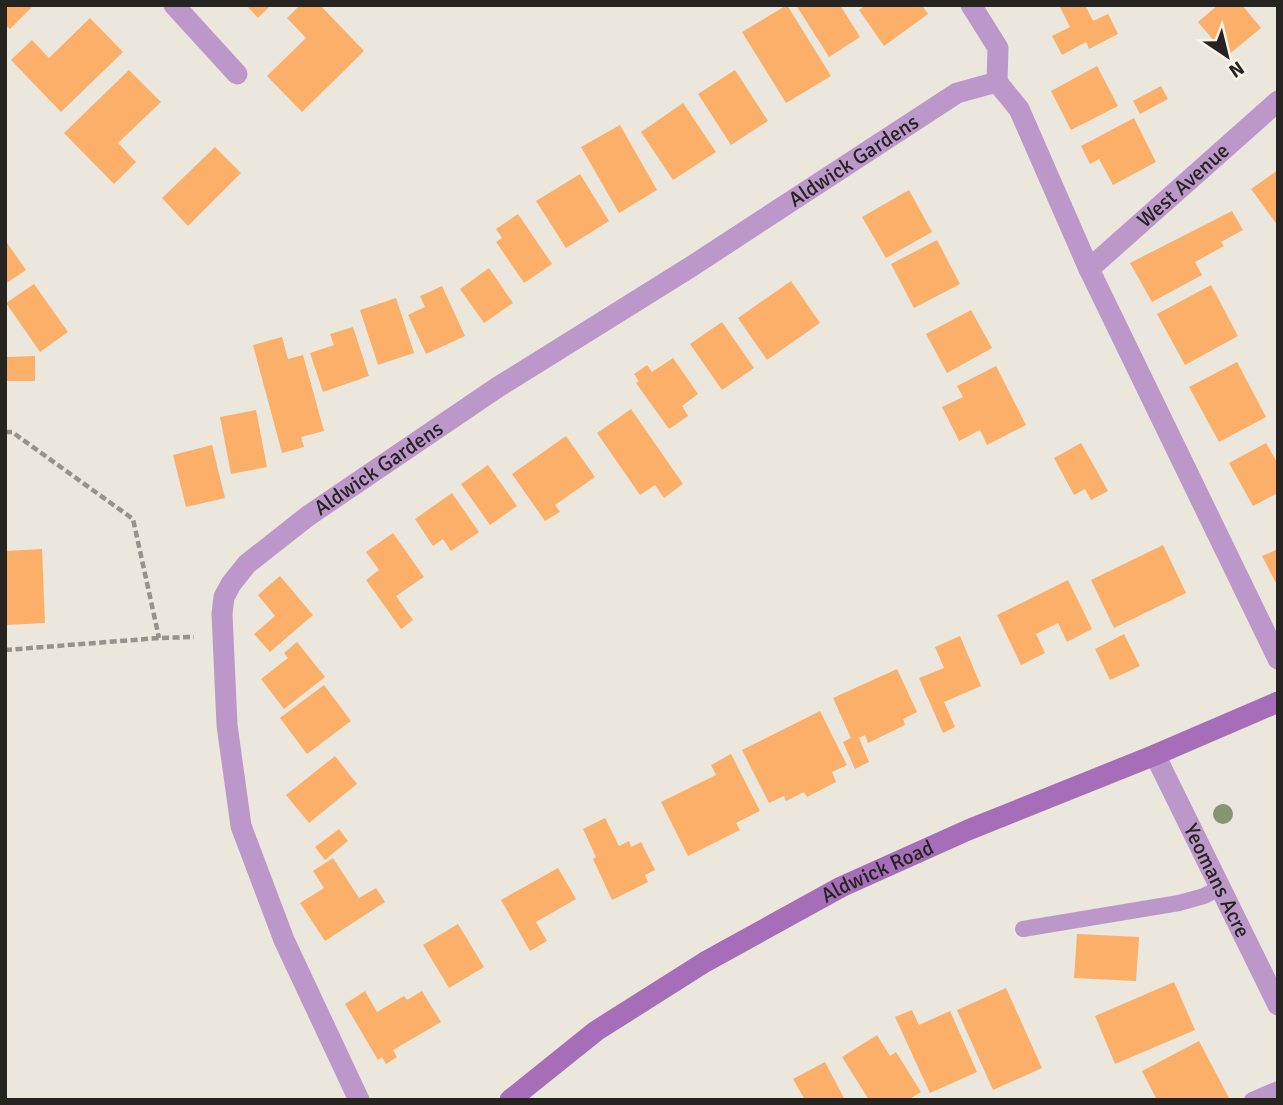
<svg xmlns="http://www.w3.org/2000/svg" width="1283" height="1105" viewBox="0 0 1283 1105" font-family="Signika,sans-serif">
<rect width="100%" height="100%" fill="#ece7dd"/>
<!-- building -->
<g fill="#fcaf69">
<polygon points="5,5 34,5 10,29 5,25"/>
<polygon points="246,5 271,5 258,18"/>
<polygon points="300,5 320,5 364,51 302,112 267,76 306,38 287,18"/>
<polygon points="787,5 831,76 786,103 742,32"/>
<polygon points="796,5 840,5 860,37 829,57"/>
<polygon points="866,5 922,5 928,14 884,46 859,10"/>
<polygon points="1059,5 1085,5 1093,21 1108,14 1118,34 1089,49 1086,42 1062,55 1052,36 1070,27"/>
<polygon points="1218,5 1242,5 1261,28 1227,56 1198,22"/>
<polygon points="90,18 123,52 61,112 11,60 32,40 49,58"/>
<polygon points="1097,66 1118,106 1071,130 1051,91"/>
<polygon points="129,70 161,102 118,143 136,162 114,184 64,133"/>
<polygon points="735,70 768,121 731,145 698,94"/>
<polygon points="1161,86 1168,99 1140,114 1133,101"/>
<polygon points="683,103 716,152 673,180 641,132"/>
<polygon points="1134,118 1156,162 1113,185 1099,159 1090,164 1081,146"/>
<polygon points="620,125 657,190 619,213 581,147"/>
<polygon points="215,147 241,173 188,226 162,198"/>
<polygon points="1278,170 1278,226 1251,189"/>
<polygon points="580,174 609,221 566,248 536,201"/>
<polygon points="909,190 932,232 886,258 862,217"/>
<polygon points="1232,211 1243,230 1221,242 1224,246 1195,262 1202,275 1152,302 1130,263"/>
<polygon points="518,214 552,264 524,283 496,242 502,238 496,229"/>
<polygon points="5,240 26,270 5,284"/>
<polygon points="937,240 960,284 914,308 891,264"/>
<polygon points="489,268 513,303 484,323 460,289"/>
<polygon points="791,281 820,323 767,360 738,318"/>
<polygon points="34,284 68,332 40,352 6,303"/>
<polygon points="1211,285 1238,336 1185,365 1157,314"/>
<polygon points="442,286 465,336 426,354 408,315 425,307 420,296"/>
<polygon points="396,298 414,353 378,365 360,310"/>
<polygon points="971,310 992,348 947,373 926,334"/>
<polygon points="722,322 754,368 722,390 690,344"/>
<polygon points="353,327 369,376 323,392 310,353 334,345 330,334"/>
<polygon points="282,337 288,359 303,355 324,431 301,437 304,447 282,453 253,345"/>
<polygon points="35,356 35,381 7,381 7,357"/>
<polygon points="673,358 698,394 682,406 688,416 669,429 636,383 639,381 634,374 647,365 652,372"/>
<polygon points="1237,362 1266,417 1219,442 1189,387"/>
<polygon points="996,366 1026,425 987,445 980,430 959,441 942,407 963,397 957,386"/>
<polygon points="631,409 683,484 664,498 655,485 640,495 597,433"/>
<polygon points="256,410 267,467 231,474 220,417"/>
<polygon points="566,436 595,477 555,505 560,512 545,521 512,474"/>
<polygon points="1081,443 1108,491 1091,500 1085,489 1074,495 1054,458"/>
<polygon points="1266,443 1278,464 1278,493 1253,506 1229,463"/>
<polygon points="212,445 225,498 186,507 173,455"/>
<polygon points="488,465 517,506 490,525 461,484"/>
<polygon points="452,493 479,532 451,551 443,539 433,546 415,519"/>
<polygon points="393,533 424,577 396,596 413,620 401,629 366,580 379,570 366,552"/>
<polygon points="1163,545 1186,593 1114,628 1091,580"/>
<polygon points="42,549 45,623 6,625 5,551"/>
<polygon points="1278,549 1278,587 1262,556"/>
<polygon points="280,576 313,615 270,652 254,634 275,616 258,595"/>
<polygon points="1068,580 1092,629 1067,642 1058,623 1036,634 1045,653 1021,665 997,615"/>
<polygon points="1124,634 1140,666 1110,680 1095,649"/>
<polygon points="960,636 981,686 944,702 955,727 943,733 919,678 944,668 935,647"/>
<polygon points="297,642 325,677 284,709 261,679 288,658 284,653"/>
<polygon points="897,669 917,712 903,719 905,725 868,743 865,735 859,738 869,762 855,769 843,742 851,738 833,698"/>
<polygon points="324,685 351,721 307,754 280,718"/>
<polygon points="820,711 847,765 832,772 836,782 807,797 804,792 786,801 784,796 769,803 742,750"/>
<polygon points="731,754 760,811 736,823 740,830 688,856 661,802 716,775 711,765"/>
<polygon points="335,756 357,784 309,823 286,795"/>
<polygon points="605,818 619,846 629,841 631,847 641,842 655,870 645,875 648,882 612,900 593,859 596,857 583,829"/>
<polygon points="339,829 348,841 325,860 315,847"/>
<polygon points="333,858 359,898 376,888 385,902 325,941 300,903 324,888 313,871"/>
<polygon points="558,868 576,899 536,922 547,941 530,951 501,900"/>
<polygon points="458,924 484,967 449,988 423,945"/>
<polygon points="1077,934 1139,937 1136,981 1074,978"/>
<polygon points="1174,982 1195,1030 1115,1064 1095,1016"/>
<polygon points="1006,988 1042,1068 993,1090 957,1010"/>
<polygon points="365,991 377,1012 404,996 407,1000 422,991 441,1022 393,1050 397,1057 386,1064 382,1057 378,1060 345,1004"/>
<polygon points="912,1010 919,1025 950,1011 977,1072 930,1093 895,1017"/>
<polygon points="877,1035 890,1056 896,1052 921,1092 908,1100 869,1100 842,1057"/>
<polygon points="1199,1041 1230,1100 1157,1100 1142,1071"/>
<polygon points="825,1062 845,1100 805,1100 793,1079"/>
</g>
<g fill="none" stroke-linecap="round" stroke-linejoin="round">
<!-- path -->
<g stroke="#96938c" stroke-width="4.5" stroke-dasharray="7 3.5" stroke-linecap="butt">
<polyline points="5,432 12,432 133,519 159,638"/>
<polyline points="5,650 159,638 194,637"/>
</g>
<!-- lane -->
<g stroke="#bc97ca" stroke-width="16">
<polyline points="1023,929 1179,903 1204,896 1220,888"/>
<polyline points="1252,1100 1278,1089"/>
</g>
<!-- street -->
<g stroke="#bc97ca" stroke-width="21">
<polyline points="174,5 237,74"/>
<polyline points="971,5 998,48 997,82"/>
<polyline points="997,82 1019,109 1089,269 1278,659"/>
<path id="s1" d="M1089,269L1278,101"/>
<path id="s2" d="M1155,755L1278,1005"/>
<path id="s3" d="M359,1100L284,940L241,826L227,725L222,614L224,597L231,584L247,564L308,516L498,387L689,268L957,93L997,82"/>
</g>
<!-- secondary -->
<path stroke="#a66eb9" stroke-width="21" id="s4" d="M510,1100L596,1031L705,962L841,887L968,830L1155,755L1278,702"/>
</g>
<!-- trees -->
<circle fill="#869672" cx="1223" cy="814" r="10"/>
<g text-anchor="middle" stroke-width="6" stroke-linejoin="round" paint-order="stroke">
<!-- street labels -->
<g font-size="21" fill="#262421" stroke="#f9f4ea">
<text dy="7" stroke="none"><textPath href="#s3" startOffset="1298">Aldwick Gardens</textPath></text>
<text dy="7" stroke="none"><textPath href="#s1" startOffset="126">West Avenue</textPath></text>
<text dy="7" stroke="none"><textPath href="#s3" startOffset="732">Aldwick Gardens</textPath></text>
<text dy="7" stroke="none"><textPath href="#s4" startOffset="434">Aldwick Road</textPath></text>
<text dy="7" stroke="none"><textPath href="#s2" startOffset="140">Yeomans Acre</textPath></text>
</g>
</g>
<!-- border -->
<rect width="1283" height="1105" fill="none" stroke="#262421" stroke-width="14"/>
<!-- north arrow -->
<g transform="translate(1227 56) rotate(145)" stroke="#f9f4ea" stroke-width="5" paint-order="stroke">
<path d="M0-5L12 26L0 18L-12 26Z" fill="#262421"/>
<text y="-10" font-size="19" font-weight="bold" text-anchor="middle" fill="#262421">N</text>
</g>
</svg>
